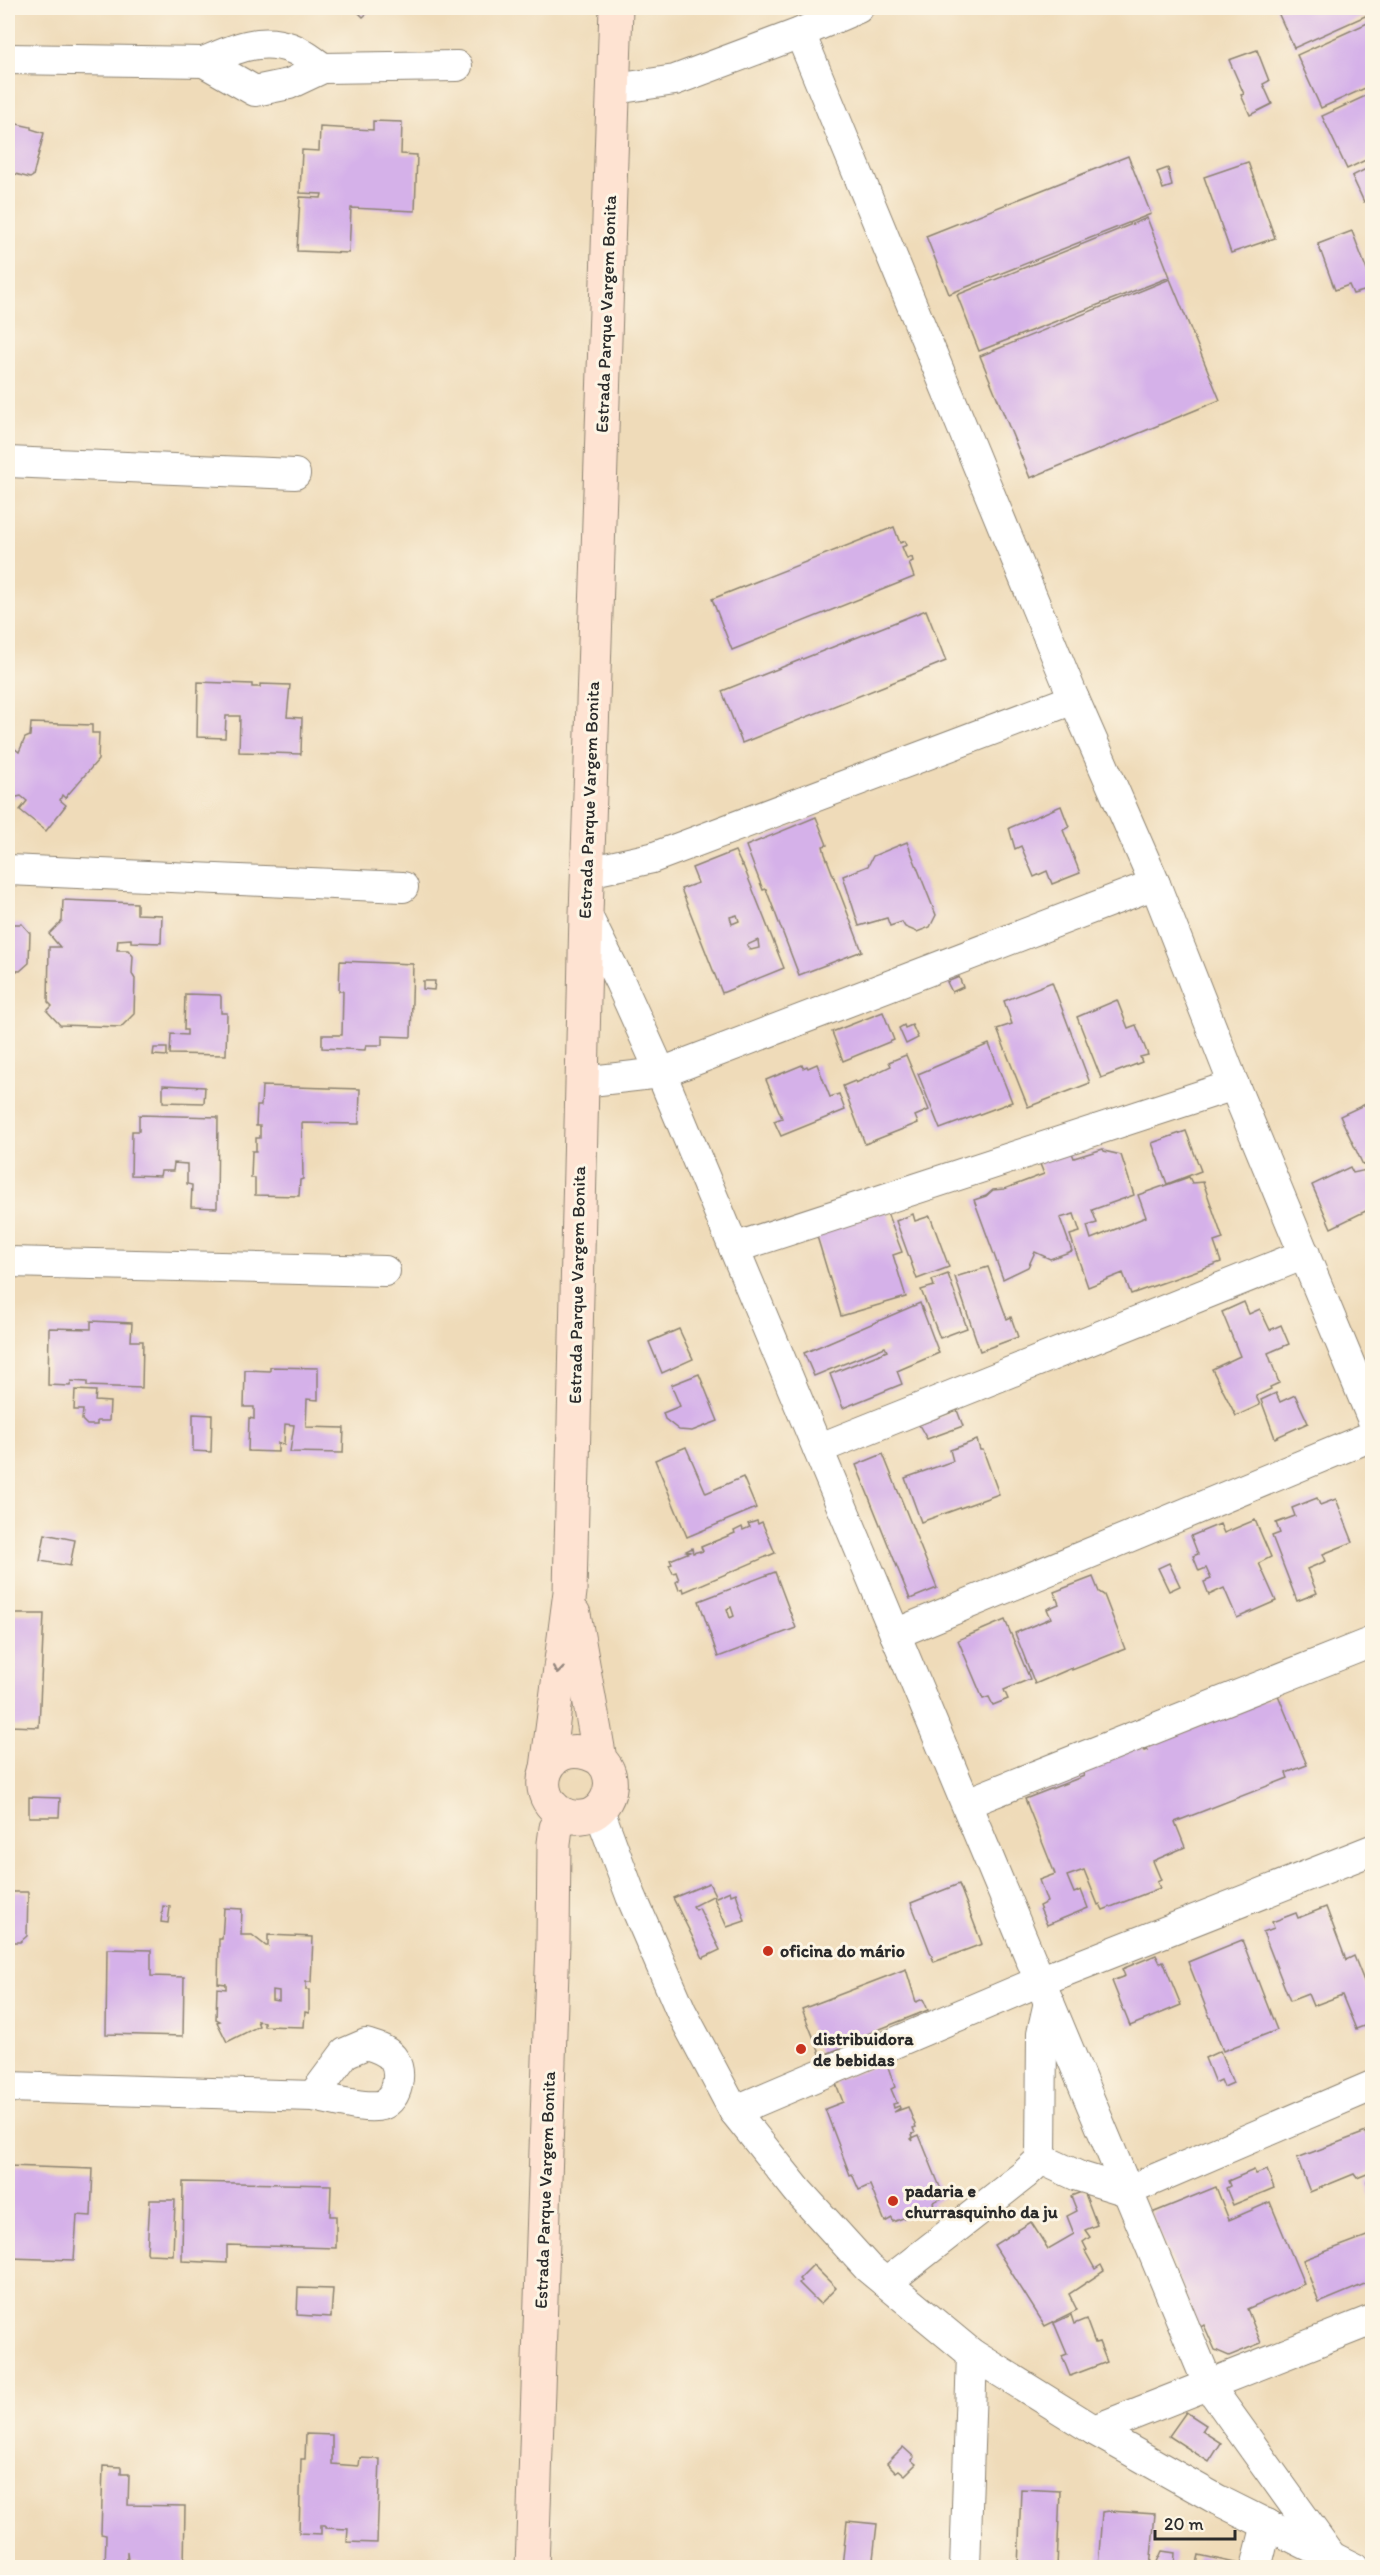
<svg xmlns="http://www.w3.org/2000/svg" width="1380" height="2575" viewBox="0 0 1380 2575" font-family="Itim,sans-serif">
<rect width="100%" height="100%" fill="#fcf5e5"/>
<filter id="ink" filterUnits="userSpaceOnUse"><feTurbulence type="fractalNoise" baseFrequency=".0167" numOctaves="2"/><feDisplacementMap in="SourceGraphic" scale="12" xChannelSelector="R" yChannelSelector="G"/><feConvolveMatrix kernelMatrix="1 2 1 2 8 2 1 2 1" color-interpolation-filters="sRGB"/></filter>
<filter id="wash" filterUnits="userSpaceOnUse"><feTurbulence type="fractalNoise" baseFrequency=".008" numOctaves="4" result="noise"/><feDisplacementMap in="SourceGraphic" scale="24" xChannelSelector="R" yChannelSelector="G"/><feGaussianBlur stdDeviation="1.35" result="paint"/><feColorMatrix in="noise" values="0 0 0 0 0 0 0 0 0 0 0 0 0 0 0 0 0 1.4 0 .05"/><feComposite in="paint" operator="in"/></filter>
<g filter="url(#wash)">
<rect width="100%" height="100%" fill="#efdbb9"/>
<g id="blocks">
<!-- building -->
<g fill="#d5b1e9" fill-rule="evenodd">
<polygon points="354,8 373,8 363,17"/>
<polygon points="1276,8 1372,8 1372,13 1294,48"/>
<polygon points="1372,21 1372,85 1321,108 1297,55"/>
<polygon points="1257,50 1269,81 1263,84 1272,104 1250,115 1241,95 1244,94 1229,60"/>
<polygon points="1372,93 1372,157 1347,169 1322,116"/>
<polygon points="373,121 402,122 401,154 417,155 415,211 351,208 349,253 297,251 300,197 321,198 322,194 300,193 302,150 319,151 320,127 373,130"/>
<polygon points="8,122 31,127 31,129 44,133 33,176 30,178 8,172"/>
<polygon points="1128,156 1151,214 949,294 926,236"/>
<polygon points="1248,162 1275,238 1231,253 1204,177"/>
<polygon points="1372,166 1372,199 1364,202 1352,176"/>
<polygon points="1168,168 1172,186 1163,189 1157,172"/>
<polygon points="1147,218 1170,277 979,351 957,295"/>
<polygon points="1352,231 1371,281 1368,282 1371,289 1353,294 1349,285 1335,290 1318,244"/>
<polygon points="1170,279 1220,400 1030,478 980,356"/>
<polygon points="894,527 900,543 905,541 907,545 902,547 907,559 912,557 913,561 909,563 914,577 732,650 712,599"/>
<polygon points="926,610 946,661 742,743 722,691"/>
<polygon points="198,682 252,684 252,687 260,687 260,684 290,685 287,717 302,718 301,754 239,752 240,716 226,716 225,738 197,737"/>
<polygon points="31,723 92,725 92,733 99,733 98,760 65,798 62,795 60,800 66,805 46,831 20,810 27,801 21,796 8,799 8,743 19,752 25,738 30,736"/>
<polygon points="1061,806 1069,827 1063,830 1080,873 1052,884 1047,871 1034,877 1021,846 1015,849 1009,828"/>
<polygon points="816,817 827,845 823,846 825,854 862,951 799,975 766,889 763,890 746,846"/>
<polygon points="907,842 936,915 930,927 917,932 905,927 902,922 890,926 887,918 859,926 843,876 868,866 873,856"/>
<path d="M735,851L742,866L743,865L784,968L722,993L681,889L698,883L692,868ZM737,915L739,921L732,924L730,917ZM758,940L759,948L751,950L748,947L747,945Z"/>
<polygon points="63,900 137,903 137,914 162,915 161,943 131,942 131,939 118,940 117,950 128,950 133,956 132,974 135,979 134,1014 121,1027 60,1025 47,1011 52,1006 48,1002 49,947 60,947 49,934 62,921"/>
<polygon points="8,924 22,924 30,933 29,963 20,971 8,970"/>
<polygon points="340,961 413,964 411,1037 382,1036 382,1045 366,1045 365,1050 322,1048 322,1035 342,1035 343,991 339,991"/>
<polygon points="959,977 963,987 952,992 947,982"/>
<polygon points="423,981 435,981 434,990 423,989"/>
<polygon points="1052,982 1090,1083 1028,1107 997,1029 1012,1024 1004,1001"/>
<polygon points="185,994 220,995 221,997 221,1013 227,1013 226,1055 170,1054 171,1034 187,1035 187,1030 184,1030"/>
<polygon points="1117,1000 1128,1028 1136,1025 1148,1055 1140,1057 1142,1062 1101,1078 1077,1017"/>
<polygon points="883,1012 894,1040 843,1061 832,1032"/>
<polygon points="904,1025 905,1028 912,1025 918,1038 906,1044 899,1028"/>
<polygon points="989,1044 1012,1102 940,1129 918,1074"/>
<polygon points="154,1048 167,1048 167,1056 153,1055"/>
<polygon points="906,1055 929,1110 915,1116 918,1123 865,1144 843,1086 855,1081 856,1083 891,1066 889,1062"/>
<polygon points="817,1064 830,1097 839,1094 845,1110 781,1136 774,1121 782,1118 766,1080 802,1065 803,1068 807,1066 808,1068"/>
<polygon points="163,1085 205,1087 204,1103 163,1102"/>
<polygon points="262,1086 360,1089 359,1124 302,1123 303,1179 300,1180 299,1196 255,1195 255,1178 251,1178 252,1151 256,1151 256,1138 260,1138 260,1126 256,1126 257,1106 261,1106"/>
<polygon points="1372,1101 1372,1160 1363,1165 1340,1116"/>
<polygon points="139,1115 218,1117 217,1208 191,1207 192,1185 187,1184 187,1164 174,1163 173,1171 161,1171 160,1176 131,1175 132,1131 139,1131"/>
<polygon points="1186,1131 1201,1171 1167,1184 1152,1143"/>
<polygon points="1103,1149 1104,1151 1121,1155 1134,1195 1092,1210 1097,1223 1087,1226 1091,1239 1146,1217 1138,1195 1189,1177 1192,1183 1203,1182 1223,1239 1214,1242 1221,1262 1131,1294 1123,1273 1088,1287 1070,1235 1080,1232 1074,1214 1060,1218 1072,1251 1050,1259 1035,1252 1028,1267 1003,1279 974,1200 986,1196 993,1190 1004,1189 1044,1174 1038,1159 1071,1150 1074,1158"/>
<polygon points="1350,1167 1353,1173 1366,1170 1372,1183 1372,1208 1331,1228 1312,1185"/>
<polygon points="886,1210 902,1252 893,1255 906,1297 841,1316 816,1233"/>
<polygon points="913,1214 915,1221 930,1216 949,1267 917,1279 896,1221"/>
<polygon points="988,1267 1007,1319 1011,1317 1018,1337 980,1351 955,1277"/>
<polygon points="948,1274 967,1328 940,1338 921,1290 934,1286 932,1280"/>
<polygon points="1244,1302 1249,1314 1260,1309 1270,1330 1281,1325 1289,1344 1268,1353 1279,1383 1270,1387 1271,1389 1256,1396 1260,1405 1236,1416 1212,1369 1240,1356 1222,1312"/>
<polygon points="920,1303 939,1353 897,1371 902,1384 843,1408 830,1374 887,1351 885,1347 814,1376 804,1353"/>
<polygon points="91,1321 132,1323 131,1341 143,1341 142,1388 87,1386 87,1382 71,1381 70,1386 48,1385 49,1328 91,1329"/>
<polygon points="679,1329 693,1359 662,1373 649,1342"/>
<polygon points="270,1367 318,1368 318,1400 307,1399 306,1427 344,1428 343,1453 290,1452 294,1425 285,1424 284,1444 278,1443 278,1452 248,1451 249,1418 254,1419 254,1407 244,1407 245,1370 270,1371"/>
<polygon points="699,1374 718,1421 692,1431 679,1430 665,1419 663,1413 680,1406 671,1385"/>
<polygon points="75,1390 96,1391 95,1401 110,1402 109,1421 97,1421 97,1425 87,1425 82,1420 83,1410 74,1410"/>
<polygon points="1276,1393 1280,1402 1295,1395 1308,1423 1275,1438 1261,1400"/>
<polygon points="957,1410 963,1426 927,1439 919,1425"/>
<polygon points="193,1414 212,1415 211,1452 193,1451"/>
<polygon points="977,1440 980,1450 983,1450 999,1494 921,1522 905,1478 953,1461 950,1450"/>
<polygon points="686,1447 706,1493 743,1477 756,1508 687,1537 655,1460"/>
<polygon points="883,1454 937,1588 910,1599 856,1465"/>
<polygon points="1317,1498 1320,1505 1336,1499 1353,1542 1323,1554 1326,1561 1307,1569 1317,1593 1297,1601 1272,1536 1280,1533 1276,1523 1295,1516 1292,1508"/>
<polygon points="1255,1520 1271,1557 1259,1563 1276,1601 1237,1618 1224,1588 1209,1595 1204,1582 1211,1579 1206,1568 1199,1571 1193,1556 1198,1554 1191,1536 1220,1524 1224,1533"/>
<polygon points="757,1521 758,1524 762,1522 775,1553 684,1592 683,1588 679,1590 676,1582 679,1580 676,1572 673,1573 669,1565 672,1564 670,1560 690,1552 686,1551 692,1548 693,1553 700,1551 700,1552 703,1551 701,1547 735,1533 734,1531 742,1527 743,1530 750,1527 748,1524"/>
<polygon points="45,1534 75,1540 70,1566 40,1561"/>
<polygon points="1169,1563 1180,1586 1169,1591 1158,1568"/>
<path d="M775,1572L796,1628L718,1657L699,1601ZM731,1607L734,1616L730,1618L727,1609Z"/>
<polygon points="1093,1577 1099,1592 1104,1595 1125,1649 1072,1670 1072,1668 1035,1684 1015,1633 1051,1618 1047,1609 1059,1604 1054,1592"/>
<polygon points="8,1614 44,1614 39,1727 8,1726"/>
<polygon points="1005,1620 1030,1679 1004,1690 1008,1699 993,1705 989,1697 983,1699 958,1640"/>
<polygon points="1278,1695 1307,1765 1286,1773 1288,1778 1175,1822 1185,1847 1153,1861 1161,1880 1157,1882 1160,1888 1103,1910 1100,1904 1098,1905 1084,1870 1067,1876 1074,1893 1081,1890 1088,1908 1047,1925 1039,1906 1047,1902 1039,1880 1055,1874 1025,1799 1084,1776 1080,1767 1140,1743 1145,1751 1148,1750 1146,1747"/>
<polygon points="29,1797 60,1798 59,1817 29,1817"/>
<polygon points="709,1883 715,1895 693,1906 696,1910 699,1908 720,1950 703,1958 673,1898"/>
<polygon points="959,1884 982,1944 934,1962 911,1903"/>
<polygon points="730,1891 731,1895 736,1893 745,1921 727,1927 714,1898"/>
<polygon points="8,1892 28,1892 27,1936 20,1942 8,1942"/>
<polygon points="163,1906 170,1907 168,1923 161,1922"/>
<polygon points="1326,1907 1346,1960 1354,1956 1372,2001 1372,2023 1356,2029 1342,1995 1313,2006 1308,1994 1290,2001 1263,1932 1274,1928 1272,1922 1296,1913 1298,1918"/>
<path d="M224,1908L242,1909L241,1935H252L266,1946H268V1935L313,1937L311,1982H306V1990H309V2013L305,2012L304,2027L264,2026V2022L257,2021L259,2026L227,2042L217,2022L220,2021L216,2019L217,1988L226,1989V1984L218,1983L219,1939H222ZM272,1990L279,1991V2001L272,2000Z"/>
<polygon points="1242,1940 1277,2030 1223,2051 1188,1962"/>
<polygon points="107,1949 151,1950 151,1976 184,1977 183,2036 106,2034"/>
<polygon points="1156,1955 1160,1963 1163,1961 1181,2005 1130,2026 1112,1981 1125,1976 1122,1969"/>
<polygon points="906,1969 916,2002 923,1999 928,2010 860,2037 861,2040 821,2056 802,2009"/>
<polygon points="1220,2051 1233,2083 1224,2087 1221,2080 1215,2083 1205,2058"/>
<polygon points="886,2061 895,2087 891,2089 897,2103 893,2104 894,2108 899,2106 900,2108 894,2112 908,2107 916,2127 913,2128 915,2133 912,2134 913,2138 911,2139 913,2141 912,2138 919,2135 944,2197 933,2202 934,2206 893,2222 892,2218 885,2222 870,2185 859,2190 852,2174 850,2175 825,2109 843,2102 835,2081"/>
<polygon points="1366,2132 1372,2148 1372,2172 1357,2178 1354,2174 1310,2192 1297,2158"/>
<polygon points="8,2166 93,2169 91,2216 77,2215 74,2260 10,2258 11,2242 8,2242"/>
<polygon points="1254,2170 1256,2174 1267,2170 1274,2188 1233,2205 1226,2188 1230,2186 1228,2181"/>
<polygon points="1372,2179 1372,2201 1367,2181"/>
<polygon points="183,2182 331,2185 330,2216 336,2216 336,2248 227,2245 227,2263 182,2261"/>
<polygon points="1216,2187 1229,2220 1270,2202 1304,2284 1247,2309 1261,2343 1229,2356 1215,2350 1204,2325 1199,2328 1152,2213"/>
<polygon points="1084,2191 1097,2225 1085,2230 1090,2237 1083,2242 1087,2250 1085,2251 1095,2269 1101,2265 1104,2271 1069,2294 1077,2310 1045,2326 994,2245 1031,2222 1048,2249 1074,2234 1067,2216 1077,2211 1071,2196"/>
<polygon points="150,2200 175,2200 173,2255 148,2254 147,2252"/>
<polygon points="1372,2234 1372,2281 1319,2303 1303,2260"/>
<polygon points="813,2265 836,2288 820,2304 799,2283 801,2281 799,2279"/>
<polygon points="298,2288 333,2289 331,2317 297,2315"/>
<polygon points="1071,2315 1074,2324 1086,2319 1095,2343 1099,2342 1107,2362 1070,2376 1062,2356 1067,2354 1054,2323"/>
<polygon points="1186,2412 1206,2425 1202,2431 1221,2443 1209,2462 1169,2436"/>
<polygon points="306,2434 332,2435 332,2464 359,2466 360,2458 380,2459 377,2543 347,2542 348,2529 325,2528 325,2525 321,2525 321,2534 299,2533 301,2459 305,2459"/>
<polygon points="903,2447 914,2457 911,2460 916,2464 905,2475 899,2470 896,2472 887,2463"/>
<polygon points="103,2466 121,2467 121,2474 129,2474 128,2505 185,2506 184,2568 140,2568 140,2561 128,2561 127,2551 127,2568 105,2568 106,2535 101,2534"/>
<polygon points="1021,2489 1060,2491 1057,2568 1018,2568"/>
<polygon points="1110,2511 1155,2514 1150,2568 1098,2568 1102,2512"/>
<polygon points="847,2521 877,2524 872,2568 842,2566"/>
<polygon points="1162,2551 1175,2553 1174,2568 1160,2568 1160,2564 1156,2564"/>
<polygon points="1199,2555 1244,2565 1243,2568 1196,2568"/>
</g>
</g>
</g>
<g filter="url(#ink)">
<use href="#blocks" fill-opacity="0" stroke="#8d8372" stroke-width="1.5"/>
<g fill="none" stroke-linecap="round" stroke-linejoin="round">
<!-- street casing -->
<g stroke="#8d8372" stroke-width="32">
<g id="street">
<polyline points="800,33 1074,699 1155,884 1234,1085 1372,1418"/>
<polyline points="8,59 204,62 255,91 289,84 323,68 457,66"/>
<path d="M204,62C231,50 260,36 291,48C302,52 313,61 323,68"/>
<polyline points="615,89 675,80 800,33 858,8"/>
<polyline points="8,462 295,474"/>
<polyline points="8,870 403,887"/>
<polyline points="588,872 652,858 1074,699"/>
<polyline points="586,914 620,982 661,1073 1209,2386 1331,2556"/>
<polyline points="582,1082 661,1073 1155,884"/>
<polyline points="734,1248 1234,1085"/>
<polyline points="8,1262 385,1271"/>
<polyline points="818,1449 1305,1254"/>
<polyline points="895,1634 1372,1436"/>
<polyline points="967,1803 1372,1642"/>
<polyline points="599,1810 631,1896 681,2011 734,2111 798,2191 868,2268 972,2354 1094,2430 1218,2500 1354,2568"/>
<path d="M8,2087L313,2096L345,2053L366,2044C376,2047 388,2050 394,2060C402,2073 398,2099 382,2105C366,2110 330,2099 313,2096"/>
<polyline points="734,2111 1040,1981 1372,1850"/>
<polyline points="1041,2159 1078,2176 1127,2191 1372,2086"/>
<polyline points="886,2283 1024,2175 1041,2159 1042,2033 1049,2002"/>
<polyline points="1094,2430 1372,2320"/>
<polyline points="965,2568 972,2354"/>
<polyline points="1256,2568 1267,2524"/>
</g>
</g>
<!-- secondary casing -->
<g stroke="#8d8372" stroke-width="35">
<g id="secondary">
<path d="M574,1614L600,1759C603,1763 607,1767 608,1771C616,1790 603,1815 582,1817C556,1820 537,1795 546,1771C556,1747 581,1748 600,1759"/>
<polyline points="547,1768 570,1592 586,914 616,8"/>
<polyline points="532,2568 553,1941 554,1843 556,1828 565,1815"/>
</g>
</g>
<!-- street -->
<use href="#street" stroke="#fff" stroke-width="30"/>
<!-- secondary -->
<use href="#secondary" stroke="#fee3d2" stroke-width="33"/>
</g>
<!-- one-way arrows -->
<defs><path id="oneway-chevron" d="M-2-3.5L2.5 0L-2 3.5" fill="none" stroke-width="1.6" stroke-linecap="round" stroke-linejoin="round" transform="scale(1.5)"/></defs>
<use stroke="#94877e" href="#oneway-chevron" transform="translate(558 1670) rotate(97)"/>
</g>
<!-- markers -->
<g fill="#c8321e" stroke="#fcf5e5" stroke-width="2">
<circle cx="768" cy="1951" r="6"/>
<circle cx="801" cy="2049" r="6"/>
<circle cx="893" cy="2201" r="6"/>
</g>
<g text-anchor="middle" stroke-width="6" stroke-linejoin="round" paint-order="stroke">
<!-- street labels -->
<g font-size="18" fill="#2b2b2b" stroke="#fcf5e5">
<text transform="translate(606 314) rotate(-88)" y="6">Estrada Parque Vargem Bonita</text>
<text transform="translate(589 800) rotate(-88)" y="6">Estrada Parque Vargem Bonita</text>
<text transform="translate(577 1285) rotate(-89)" y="6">Estrada Parque Vargem Bonita</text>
<text transform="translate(545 2190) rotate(-88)" y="6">Estrada Parque Vargem Bonita</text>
</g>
<!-- poi labels -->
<g font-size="18" font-weight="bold" fill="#2b2b2b" stroke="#fcf5e5" text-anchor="start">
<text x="780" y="1957">oficina do mário</text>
<text x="813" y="2045">distribuidora<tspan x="813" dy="21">de bebidas</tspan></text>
<text x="905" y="2197">padaria e<tspan x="905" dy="21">churrasquinho da ju</tspan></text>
</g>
</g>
<!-- margin -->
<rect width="1380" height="2575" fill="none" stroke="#fcf5e5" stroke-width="30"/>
<!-- scale -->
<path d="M1155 2530v9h80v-9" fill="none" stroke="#2b2b2b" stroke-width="3"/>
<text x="1164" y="2530" font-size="18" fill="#2b2b2b" stroke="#fcf5e5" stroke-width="4.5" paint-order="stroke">20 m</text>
</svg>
